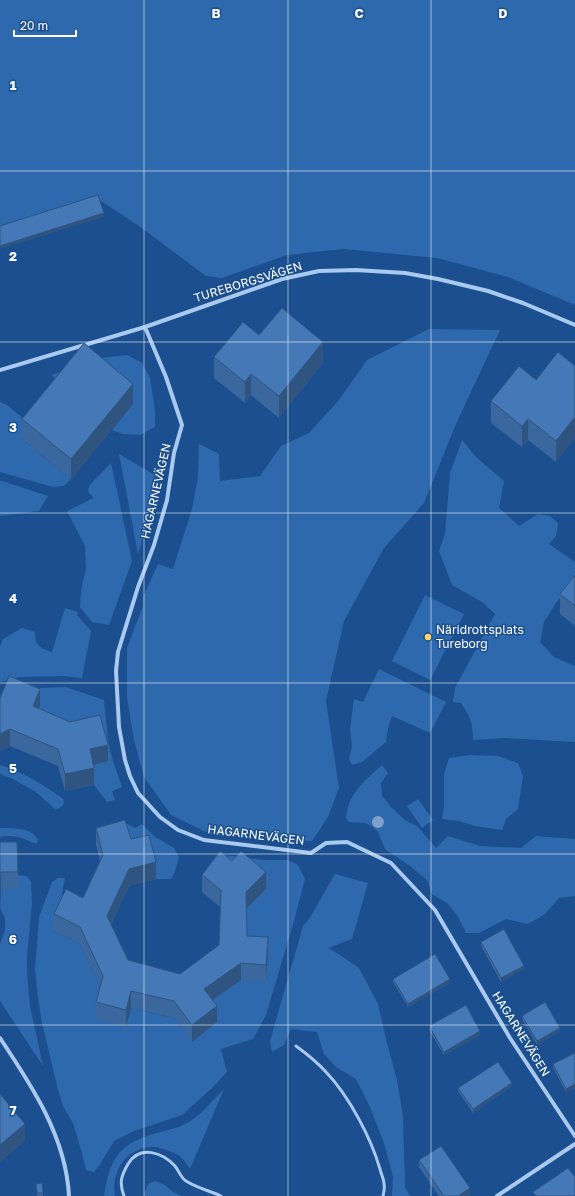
<svg xmlns="http://www.w3.org/2000/svg" width="575" height="1196" viewBox="0 0 575 1196" font-family="'Golos Text',sans-serif">
<rect width="100%" height="100%" fill="#1b4f8f"/>
<!-- green -->
<g fill="#2e69ad">
<polygon points="0,0 575,0 575,305 508,277 437,258 343,249 287,255 222,278 206,276 139,226 98,199 0,229"/>
<polygon points="429,329 500,330 456,424 424,503 384,548 344,621 326,701 339,788 328,817 312,841 212,835 171,815 144,777 134,740 127,697 127,648 143,606 143,597 158,564 173,569 192,509 198,477 199,444 219,454 220,481 260,476 281,446 309,433 339,400 367,360"/>
<polygon points="127,355 142,363 150,378 155,411 155,427 140,435 123,434 112,430 133,404 64,388 52,375 84,363 107,357"/>
<polygon points="0,402 7,405 32,426 22,439 71,479 64,486 53,487 0,472"/>
<path d="M462,440L476,457L504,481L499,508L519,526L538,514L550,516L558,523L556,536L549,544L575,562V581L556,603L544,622L540,642L554,657L575,666V742L505,738L473,740C473,722 470,717 461,703L453,702L455,688L495,614L482,602L452,585L439,551L445,534L450,473Z"/>
<polygon points="119,454 155,475 152,505 138,554"/>
<polygon points="111,463 132,561 109,625 92,622 80,607 81,591 86,568 85,546 67,511 94,498 88,492 89,486"/>
<polygon points="0,481 2,481 48,496 39,511 0,516"/>
<polygon points="425,595 464,614 430,680 392,661"/>
<path d="M65,608L78,612L77,615L91,631L82,678L62,676L19,677L0,682V647L3,639L22,628L35,632C35,646 40,648 52,652Z"/>
<polygon points="379,669 446,702 430,733 392,716 388,729 386,742 362,762 352,765 349,759 352,747 350,729 354,699 363,702"/>
<polygon points="66,687 104,700 108,741 113,761 122,787 112,791 115,800 107,802 94,785 90,766 0,715 0,696 33,688"/>
<polygon points="469,755 498,756 518,763 523,776 518,809 506,819 502,830 475,826 459,821 442,819 444,807 444,774 449,758"/>
<path d="M1,765C25,774 43,784 63,799L64,804L60,808L55,809L36,792L13,779L0,774V766Z"/>
<path d="M382,765L388,773L381,783L382,796L392,808L405,820L418,827L436,848L448,836L480,846L521,848L536,836L575,839V896L559,898L545,914L528,924L506,919L479,933H466L457,915L447,903L432,894L427,880L410,866L385,849L378,832L373,827L365,823L349,822L346,818C348,794 364,781 382,765Z"/>
<polygon points="418,799 433,820 422,828 407,806"/>
<polygon points="122,821 135,828 142,824 154,836 174,848 179,857 175,871 171,879 156,879 103,833"/>
<path d="M0,828C9,828 26,828 33,834C35,835 36,838 38,839L37,843C32,843 31,842 27,840C19,836 9,835 0,837Z"/>
<polygon points="224,855 264,860 288,860 298,865 305,879 293,925 271,998 266,1015 253,1039 221,1049 227,1072 212,1088 182,1115 134,1131 114,1141 101,1163 94,1172 86,1170 82,1153 73,1123 63,1106 57,1086 41,1018 37,989 35,969 39,917 52,882 58,878 65,878 62,893 66,906 54,931 80,944 103,993 126,1027 131,1008 174,1018 192,1041 204,1006 247,953"/>
<polygon points="335,874 368,883 352,939 328,948 340,955 359,968 378,1004 387,1043 397,1080 403,1116 405,1187 410,1196 392,1196 393,1177 385,1146 370,1107 356,1079 336,1067 324,1054 317,1032 291,1029 284,1045 272,1052 270,1041 303,926 309,919"/>
<polygon points="17,875 26,876 31,881 32,904 27,956 27,973 30,1006 43,1066 0,1001 0,944 5,930 5,918 0,908 1,889 18,889"/>
<path d="M224,1089L190,1169C187,1165 183,1158 178,1155C170,1151 157,1146 148,1147C124,1151 111,1173 115,1196H104C109,1163 117,1145 150,1135C161,1131 173,1130 183,1125C198,1119 212,1101 224,1089Z"/>
<polygon points="155,1181 165,1185 173,1192 182,1196 144,1196 144,1194 148,1184"/>
</g>
<g fill="none" stroke-linecap="round" stroke-linejoin="round">
<!-- service -->
<g stroke="#a9c9ee" stroke-width="3">
<path d="M296,1046C307,1054 317,1062 326,1072C349,1096 371,1138 380,1169C381,1174 384,1179 384,1184C385,1188 384,1192 383,1196"/>
<path d="M124,1196C119,1183 121,1176 128,1164C140,1144 163,1153 175,1166C179,1171 181,1178 186,1181C197,1188 210,1191 221,1196"/>
</g>
<!-- minor -->
<g stroke="#a9c9ee" stroke-width="4">
<polyline points="145,327 166,377 182,425 174,453 167,500 154,545 138,587 118,652 116,671 119,727 125,760 130,776 138,793 160,817 178,830 204,840 311,853 326,843 347,842 391,863 435,910 510,1038 575,1136"/>
<polyline points="0,370 145,327 282,279 319,271 356,270 405,273 438,279 488,291 523,303 575,325"/>
<path d="M0,1038C32,1086 66,1137 69,1196"/>
<polyline points="497,1196 575,1144"/>
</g>
</g>
<!-- trees -->
<circle fill="#7ea0ca" cx="378" cy="822" r="6"/>
<!-- wall -->
<g fill="#3a679d">
<polygon points="259,335 323,363 279,418 251,395 245,403 214,378 214,357"/>
<polygon points="558,352 556,462 528,440 522,447 491,423 491,401 536,380"/>
<polygon points="133,404 71,479 22,439 22,419"/>
<polygon points="575,575 575,626 560,614 560,594"/>
<polygon points="0,698 40,706 39,709 108,761 94,765 94,785 65,791 58,766 10,746 0,751"/>
<polygon points="96,828 131,839 156,879 129,886 111,925 128,960 180,974 219,945 220,907 202,892 202,875 266,889 246,909 247,936 268,954 266,982 241,980 213,1000 217,1022 192,1042 174,1018 131,1008 126,1027 96,1019 96,1002 100,987 80,944 54,931 54,914 83,898 100,861 96,845"/>
<polygon points="0,842 18,872 18,889 1,889 0,908"/>
<polygon points="481,942 524,969 501,982 481,946"/>
<polygon points="393,979 450,983 408,1007 393,982"/>
<polygon points="522,1016 560,1031 537,1045 522,1019"/>
<polygon points="429,1026 480,1035 444,1055 429,1030"/>
<polygon points="575,1053 575,1088 566,1092 553,1068 553,1064"/>
<polygon points="512,1086 473,1113 458,1091 458,1088"/>
<polygon points="419,1160 470,1195 469,1196 439,1196 419,1167"/>
<polygon points="42,1183 43,1196 37,1196 36,1184"/>
</g>
<!-- shaded-wall -->
<g fill="#305480">
<polygon points="104,213 104,217 0,249 0,246"/>
<polygon points="323,342 323,363 279,418 279,396"/>
<polygon points="251,374 251,395 245,403 245,382"/>
<polygon points="133,384 133,404 71,479 71,459"/>
<polygon points="575,417 575,439 556,462 556,441"/>
<polygon points="528,419 528,440 522,447 522,426"/>
<polygon points="40,689 40,706 33,723 33,706"/>
<polygon points="10,729 10,746 0,751 0,734"/>
<polygon points="108,745 108,761 90,766 90,749"/>
<polygon points="94,768 94,785 65,791 65,774"/>
<polygon points="156,862 156,879 129,886 107,933 107,916 129,869"/>
<polygon points="1,872 1,889 0,908 0,892"/>
<polygon points="266,872 266,889 246,909 246,892"/>
<polygon points="268,937 268,954 266,982 266,965"/>
<polygon points="241,963 241,980 204,1006 204,989"/>
<polygon points="524,966 524,969 501,982 501,978"/>
<polygon points="450,979 450,983 408,1007 408,1004"/>
<polygon points="131,991 131,1008 126,1027 126,1010"/>
<polygon points="217,1006 217,1022 192,1042 192,1025"/>
<polygon points="560,1028 560,1031 537,1045 537,1041"/>
<polygon points="480,1031 480,1035 444,1055 444,1052"/>
<polygon points="512,1083 512,1086 473,1113 473,1109"/>
<polygon points="575,1084 575,1088 566,1092 566,1089"/>
<polygon points="25,1124 25,1141 0,1162 0,1145"/>
<polygon points="470,1188 470,1195 469,1196 458,1196"/>
</g>
<!-- building -->
<g fill="#4478b7" stroke="#305480">
<polygon points="98,195 104,213 0,246 0,226"/>
<polygon points="282,308 323,342 279,396 251,374 245,382 214,357 243,322 259,335"/>
<polygon points="84,343 133,384 71,459 22,419"/>
<polygon points="558,352 575,366 575,417 556,441 528,419 522,426 491,401 519,366 536,380"/>
<polygon points="575,575 575,606 560,594"/>
<polygon points="9,676 40,689 33,706 70,722 100,715 108,745 90,749 94,768 65,774 58,749 10,729 0,734 0,698"/>
<polygon points="125,820 131,839 149,835 156,862 129,869 107,916 128,960 180,974 219,945 221,890 202,875 220,851 232,861 241,851 266,872 246,892 247,936 268,937 266,965 241,963 204,989 217,1006 192,1025 174,1001 131,991 126,1010 96,1002 103,976 80,927 54,914 66,889 83,898 103,855 96,828"/>
<polygon points="0,842 17,842 18,872 1,872 0,892"/>
<polygon points="504,929 524,966 501,978 481,942"/>
<polygon points="435,954 450,979 408,1004 393,979"/>
<polygon points="545,1002 560,1028 537,1041 522,1016"/>
<polygon points="466,1005 480,1031 444,1052 429,1026"/>
<polygon points="575,1053 575,1084 566,1089 553,1064"/>
<polygon points="498,1062 512,1083 473,1109 458,1088"/>
<polygon points="0,1094 25,1124 0,1145"/>
<polygon points="441,1146 470,1188 458,1196 444,1196 419,1160"/>
<polygon points="568,1168 575,1177 575,1196 536,1196 533,1192"/>
<polygon points="42,1183 43,1193 37,1193 36,1184"/>
</g>
<!-- grid -->
<path fill="none" stroke="#fff" stroke-width="1" stroke-opacity="0.55" d="M144,0V1196M288,0V1196M431,0V1196M0,171H575M0,342H575M0,513H575M0,683H575M0,854H575M0,1025H575"/>
<!-- markers -->
<circle fill="#ffd166" stroke="#1b4f8f" stroke-width="1.5" cx="428" cy="637" r="4"/>
<g text-anchor="middle" stroke-width="3" stroke-linejoin="round" paint-order="stroke">
<!-- street labels -->
<g font-size="12" fill="#fff" stroke="#1b4f8f">
<text transform="translate(248 282) rotate(-17)" y="4">TUREBORGSVÄGEN</text>
<text transform="translate(156 491) rotate(-77)" y="4">HAGARNEVÄGEN</text>
<text transform="translate(256 835) rotate(7)" y="4">HAGARNEVÄGEN</text>
<text transform="translate(521 1034) rotate(58)" y="4">HAGARNEVÄGEN</text>
</g>
<!-- poi labels -->
<g font-size="12" fill="#fff" stroke="#1b4f8f" text-anchor="start">
<text x="436" y="634">Näridrottsplats<tspan x="436" dy="14">Tureborg</tspan></text>
</g>
</g>
<g font-size="13" text-anchor="middle" font-weight="bold" fill="#fff" stroke="#1b4f8f" stroke-width="3" stroke-linejoin="round" paint-order="stroke">
<text x="216" y="18">B</text>
<text x="359" y="18">C</text>
<text x="503" y="18">D</text>
<text x="13" y="90">1</text>
<text x="13" y="261">2</text>
<text x="13" y="432">3</text>
<text x="13" y="603">4</text>
<text x="13" y="773">5</text>
<text x="13" y="944">6</text>
<text x="13" y="1115">7</text>
</g>
<!-- scale -->
<path d="M14 30v6h62v-6" fill="none" stroke="#ffffff" stroke-width="2"/>
<text x="20" y="30" font-size="12" fill="#ffffff" stroke="#1b4f8f" stroke-width="3" paint-order="stroke">20 m</text>
</svg>
